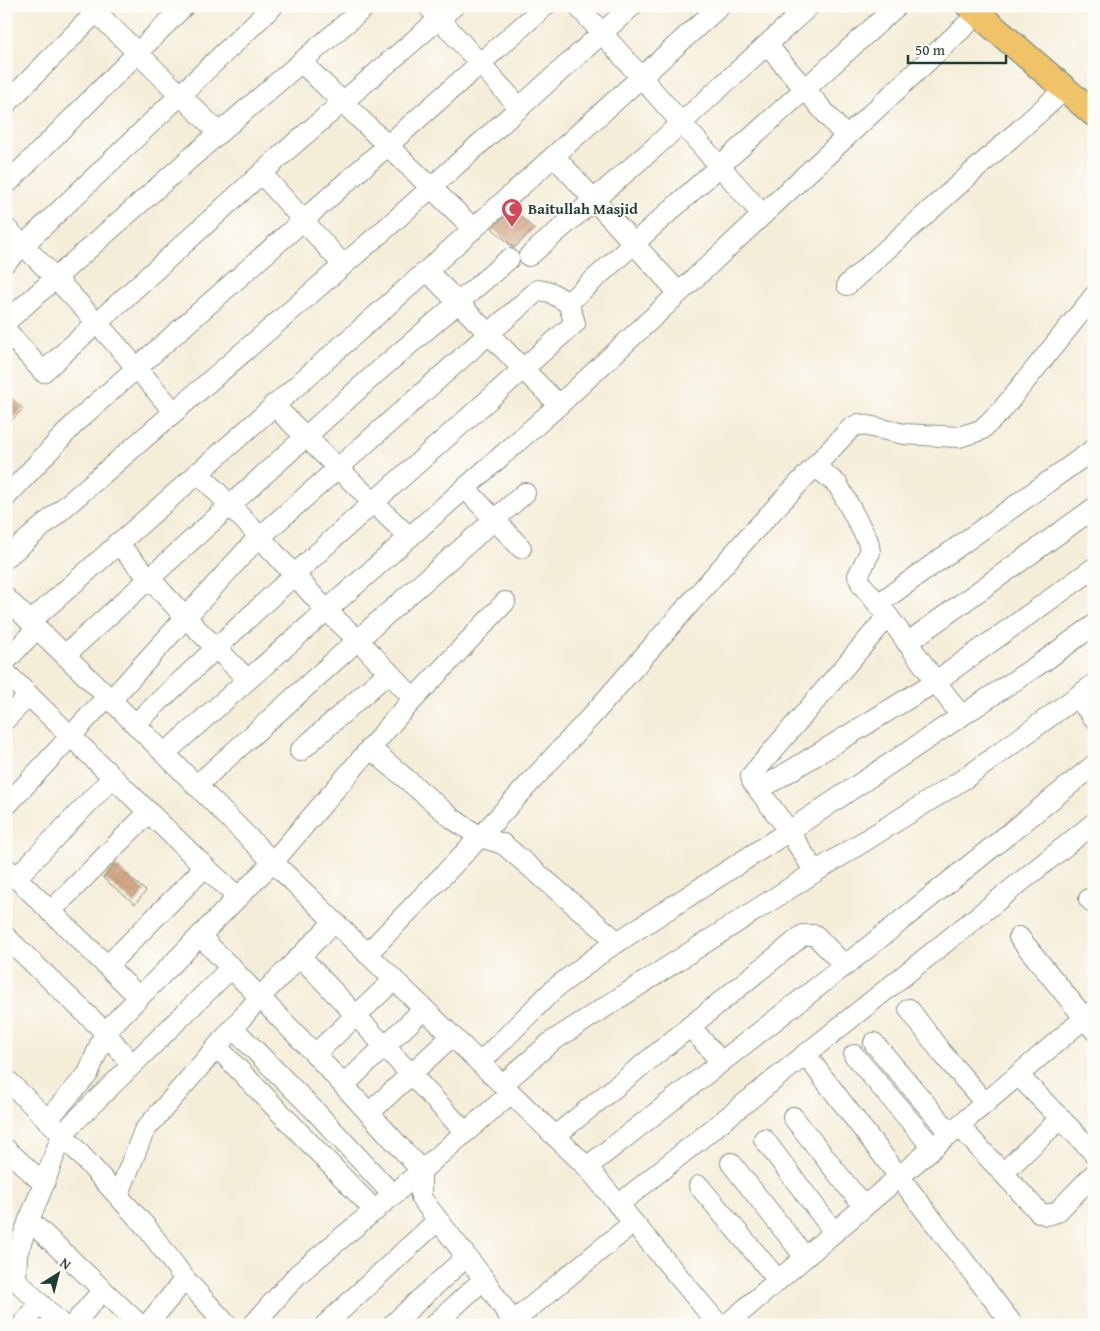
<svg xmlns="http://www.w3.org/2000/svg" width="1100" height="1331" viewBox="0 0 1100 1331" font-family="'Gentium Book Plus',serif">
<defs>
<pattern id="building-hatch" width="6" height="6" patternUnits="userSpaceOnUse" patternTransform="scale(1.25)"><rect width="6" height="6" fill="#cf9c76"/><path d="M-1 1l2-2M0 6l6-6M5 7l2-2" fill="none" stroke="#a78062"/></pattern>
</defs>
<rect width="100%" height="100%" fill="#fdfcf7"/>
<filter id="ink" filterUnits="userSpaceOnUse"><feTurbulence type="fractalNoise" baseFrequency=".02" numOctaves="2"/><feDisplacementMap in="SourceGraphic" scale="10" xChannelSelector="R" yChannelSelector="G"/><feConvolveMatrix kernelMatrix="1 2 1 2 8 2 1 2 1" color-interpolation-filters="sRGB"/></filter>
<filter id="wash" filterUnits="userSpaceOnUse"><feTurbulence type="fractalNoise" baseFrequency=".0096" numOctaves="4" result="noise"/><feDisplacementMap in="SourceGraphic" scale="20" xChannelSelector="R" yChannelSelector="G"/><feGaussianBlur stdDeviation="1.12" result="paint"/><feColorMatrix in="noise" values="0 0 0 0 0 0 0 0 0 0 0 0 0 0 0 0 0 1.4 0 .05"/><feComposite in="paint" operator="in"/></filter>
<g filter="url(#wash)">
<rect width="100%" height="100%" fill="#f4edd8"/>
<g id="blocks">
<!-- building -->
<g fill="url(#building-hatch)">
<polygon points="513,209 534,229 514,248 492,228"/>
<polygon points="6,393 23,409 6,426"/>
<polygon points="115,865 146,891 135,904 103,878"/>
</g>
</g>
</g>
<g filter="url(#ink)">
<use href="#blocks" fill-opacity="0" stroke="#8a9586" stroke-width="1"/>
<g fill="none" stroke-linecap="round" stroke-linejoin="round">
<!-- minor casing -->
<g stroke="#8a9586" stroke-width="22">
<g id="minor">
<polyline points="90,6 219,133"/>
<polyline points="428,6 520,108"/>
<polyline points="578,6 762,214"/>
<polyline points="767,45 845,136"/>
<polyline points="301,62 474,229"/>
<polyline points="6,104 102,6"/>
<polyline points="554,156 678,292"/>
<polyline points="262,174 343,265"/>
<polyline points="6,185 184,6"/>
<path d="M6,228C66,287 121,348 174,412"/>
<polyline points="529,256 655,147 809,6"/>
<polyline points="6,262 273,6"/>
<polyline points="847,285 1065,89"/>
<polyline points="568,303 897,6"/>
<polyline points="6,322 211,140 366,6"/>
<polyline points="6,330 43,372 286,151 454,6"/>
<polyline points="273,405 409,537"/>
<polyline points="559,405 978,14"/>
<polyline points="815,466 838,485 868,541 870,552 858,576 862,585 888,616 961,716"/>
<polyline points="198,472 260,537 326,610 358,640 414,699"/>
<polyline points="465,488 521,548"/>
<polyline points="6,497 78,420 545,6"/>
<polyline points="117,543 185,617 247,679"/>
<polyline points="6,558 392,223 632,6"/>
<polyline points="6,598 111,700 273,862 587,1167 719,1325"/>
<polyline points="878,604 1094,449"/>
<polyline points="30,622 441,258 720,6"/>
<polyline points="907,643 1094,508"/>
<polyline points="65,655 375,374 509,259"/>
<polyline points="6,661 37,628"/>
<polyline points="6,673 205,867 238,897"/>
<polyline points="1077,697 1094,718"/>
<path d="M111,700L254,542L260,537C353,455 445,373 538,290L550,292L568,303L575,323L523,369C491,336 459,303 427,271"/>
<polyline points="6,719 29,695"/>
<polyline points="135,724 337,535 523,369 559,405 164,754"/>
<polyline points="370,748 453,819 480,837 503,844 618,942"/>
<polyline points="300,751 389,672"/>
<polyline points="196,786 380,620 525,493"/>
<polyline points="759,790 935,682 1094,568"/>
<polyline points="6,806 107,697"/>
<polyline points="6,868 139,997"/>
<polyline points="815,872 789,831 752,781 751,776 888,616"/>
<polyline points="16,878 113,777"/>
<polyline points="1089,899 1094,904"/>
<polyline points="50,912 149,812"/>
<polyline points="200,936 315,1054 421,1170 421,1198 484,1279 515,1325"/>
<polyline points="6,937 105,1032 132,1065"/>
<polyline points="1019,937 1094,1030"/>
<polyline points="367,954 480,837 596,711 749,536 851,428 859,424 904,434 959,437 981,430 1001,411 1094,296"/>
<polyline points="301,957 465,1132"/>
<polyline points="107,966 205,867"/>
<polyline points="909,1009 942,1053 985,1103"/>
<polyline points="690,1026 721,1062"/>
<polyline points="233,1028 315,1111 393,1195"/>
<polyline points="874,1043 951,1134"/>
<polyline points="217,1047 375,1211"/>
<polyline points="315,1054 394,980"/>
<polyline points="805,1054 1013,1325"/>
<polyline points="854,1055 933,1148"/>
<polyline points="480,1063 554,989 605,950 789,831 1047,659 1094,625"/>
<polyline points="1018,1075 1094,1153"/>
<polyline points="6,1079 62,1134 147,1228 185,1279 147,1325"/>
<polyline points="344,1085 424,1009"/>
<polyline points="502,1085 551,1042 815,872 967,777 1094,684"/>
<polyline points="369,1113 452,1036"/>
<polyline points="793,1117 864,1207"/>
<polyline points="47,1120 88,1074 105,1032 273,862 397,717 505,602"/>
<polyline points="959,1126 1039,1212 1047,1215 1057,1212 1094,1174"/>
<polyline points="555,1136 803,935 815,935 845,966"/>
<polyline points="764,1139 834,1232"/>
<polyline points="6,1149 44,1184"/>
<polyline points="731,1163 805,1257"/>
<polyline points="587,1167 866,949 1094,765"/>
<polyline points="1003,1173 1061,1118"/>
<polyline points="699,1186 778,1280"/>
<polyline points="118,1196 144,1131 260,997 334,922"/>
<polyline points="618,1205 1094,823"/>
<polyline points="29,1220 140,1325"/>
<polyline points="185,1279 227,1325"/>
<polyline points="22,1325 40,1304"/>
<polyline points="62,1325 16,1280 17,1254 29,1220 44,1184 62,1134 232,967"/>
<polyline points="73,1325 103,1290"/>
<polyline points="253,1325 297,1275 393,1195 510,1094"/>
<polyline points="325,1325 438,1220"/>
<polyline points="392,1325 466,1257"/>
<polyline points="434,1325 484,1279"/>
<polyline points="509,1325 633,1223"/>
<polyline points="726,1325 1094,1010"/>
</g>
</g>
<!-- major casing -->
<g stroke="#8a9586" stroke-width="28">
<polyline id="major" points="969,6 1094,114"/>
</g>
<!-- minor -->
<use href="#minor" stroke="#fff" stroke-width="20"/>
<!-- major -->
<use href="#major" stroke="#f1c369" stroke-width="25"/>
</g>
</g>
<!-- icons -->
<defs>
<g id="mosque-pin" transform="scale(1.125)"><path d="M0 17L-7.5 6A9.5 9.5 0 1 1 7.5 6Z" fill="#d1495b" stroke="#fdfcf7"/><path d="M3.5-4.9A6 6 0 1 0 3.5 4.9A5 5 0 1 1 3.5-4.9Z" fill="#fff"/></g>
</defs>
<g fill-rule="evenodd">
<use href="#mosque-pin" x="512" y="209"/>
</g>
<g text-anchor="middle" stroke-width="4" stroke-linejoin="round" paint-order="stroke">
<!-- poi labels -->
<g font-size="15" font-weight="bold" fill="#1f3d34" stroke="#fdfcf7" text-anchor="start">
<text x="528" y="214">Baitullah Masjid</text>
</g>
</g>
<!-- margin -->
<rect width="1100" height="1331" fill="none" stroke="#fdfcf7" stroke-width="25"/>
<!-- north arrow -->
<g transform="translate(58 1274) rotate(36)" stroke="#fdfcf7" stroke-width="4" paint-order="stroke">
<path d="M0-4L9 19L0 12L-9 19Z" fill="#1f3d34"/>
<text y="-8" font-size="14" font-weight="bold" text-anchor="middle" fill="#1f3d34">N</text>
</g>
<!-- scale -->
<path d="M908 55v8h98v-8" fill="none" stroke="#1f3d34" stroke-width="2.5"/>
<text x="915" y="55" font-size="15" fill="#1f3d34" stroke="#fdfcf7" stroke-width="4" paint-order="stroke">50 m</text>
</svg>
